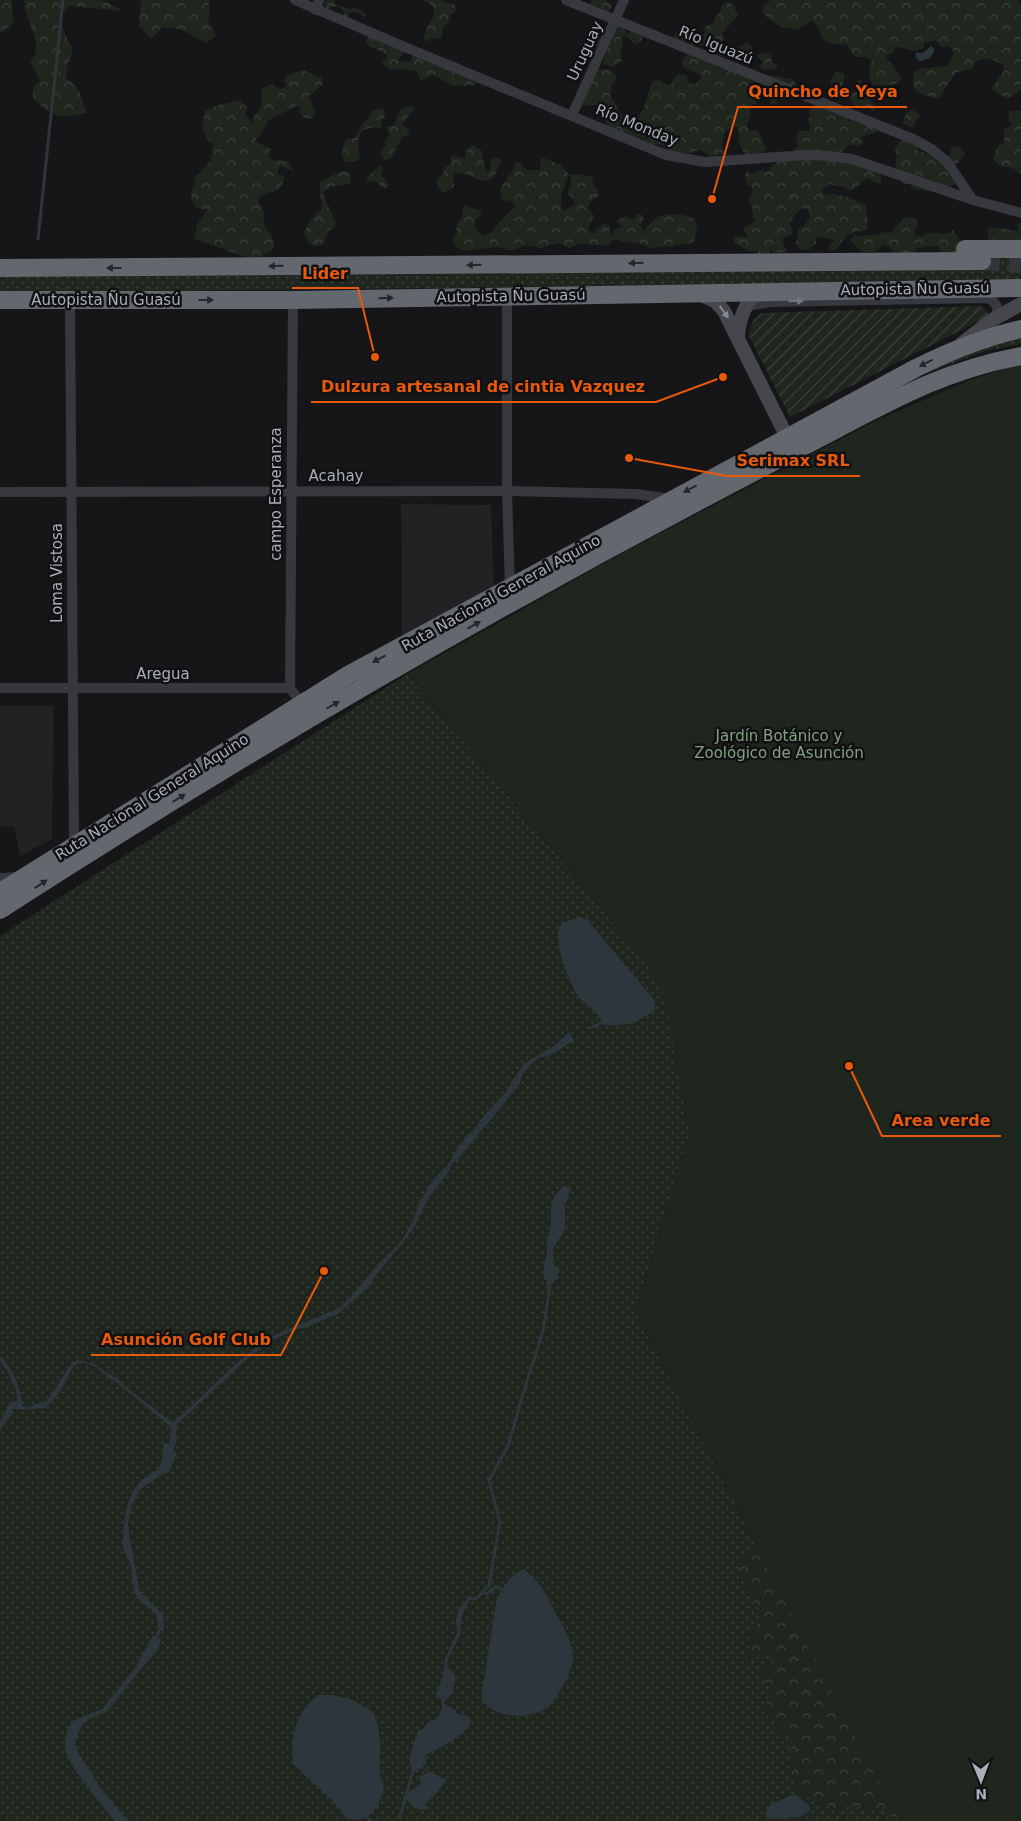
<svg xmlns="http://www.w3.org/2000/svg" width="1021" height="1821" viewBox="0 0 1021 1821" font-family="'DejaVu Sans',sans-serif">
<defs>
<pattern id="grass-dots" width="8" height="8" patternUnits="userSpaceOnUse" patternTransform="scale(1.25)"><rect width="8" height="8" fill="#1e261e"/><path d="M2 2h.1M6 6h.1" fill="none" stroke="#3c433d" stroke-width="1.8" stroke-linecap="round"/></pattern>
<pattern id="forest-crowns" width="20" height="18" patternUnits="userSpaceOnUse" patternTransform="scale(1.25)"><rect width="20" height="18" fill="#1e261e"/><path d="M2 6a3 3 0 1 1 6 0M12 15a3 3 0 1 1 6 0" fill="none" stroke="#3c433d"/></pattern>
<pattern id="garden-furrows" width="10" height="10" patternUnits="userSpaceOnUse" patternTransform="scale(1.25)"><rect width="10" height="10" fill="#1e261e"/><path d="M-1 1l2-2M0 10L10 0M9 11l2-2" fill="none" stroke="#3c433d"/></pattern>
</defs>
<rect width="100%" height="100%" fill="#161618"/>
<!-- built -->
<g fill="#222225">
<polygon points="401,504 491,505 494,591 402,641"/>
<polygon points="0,706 54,706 52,839 20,856 14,827 0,826"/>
</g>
<!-- grass -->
<g fill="url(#grass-dots)">
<polygon points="987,253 1021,254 1021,279 756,284 0,293 0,273"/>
<polygon points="1021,335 1021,344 985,351 928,373 927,372 993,342"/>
<polygon points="407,674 716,1047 635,1312 899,1821 0,1821 0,936"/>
</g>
<!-- forest -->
<g fill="url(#forest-crowns)">
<polygon points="0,0 11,0 12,3 13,24 0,34"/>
<path d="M24,0H96L104,1L123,11L69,6L61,14C62,28 65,37 73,49L68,64L66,78C82,89 80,97 87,113C61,119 52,118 33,98V87L40,81L30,61C32,59 36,54 36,51C38,35 24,17 24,0Z"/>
<path d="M141,0H209C208,9 211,14 208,23L213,28L216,36L206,43L182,30L162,27L152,39L139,26Z"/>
<polygon points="327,0 335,0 335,4 350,9 355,7 366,14 365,17 357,12 351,12 347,18 343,17 344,12 340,7 332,7 327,10 324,4"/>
<path d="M422,0H443L444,3H451L457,6L455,12L449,15L450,20L442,29V37L439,39L430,38L427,42L424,40C423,24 449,10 422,0Z"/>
<polygon points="593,0 606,0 612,5 611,9 604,14 587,6"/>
<path d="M771,0H1019L1021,7V90L1007,99L991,89L1004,71L1003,65C991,59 988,56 975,62L973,68L955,73L939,99C921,94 909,94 914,72L923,68L948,66L954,52L948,46L941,47L935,41L924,43L923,49L912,51L906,48L896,47L893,53L886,56C891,65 897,69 901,77L899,83L887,86H874C867,77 869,70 872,60L865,57H855L846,44C836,45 829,45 821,37C820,29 818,25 811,21L797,30C783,28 773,24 763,13L764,5Z"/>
<path d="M726,2L734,5L735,10L739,15C732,21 729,26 722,33L724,39L720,43L727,54L725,57L715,55L711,48L696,44L691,46L689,40L685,43L674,41V35C690,21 690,36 705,34L704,29L706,26L714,23V20L721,10V6Z"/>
<polygon points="615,26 623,28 628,34 634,28 643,33 642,40 637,44 634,44 626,36 621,37 623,46 620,53 622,61 613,67 603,64 607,49 596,48 595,44 606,30"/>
<path d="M371,31C378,33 389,32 394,39C398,44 399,48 404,52L398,60L406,62L411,61L412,56C425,56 449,63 455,74L476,82V85L453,86L434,75L421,80L416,71C405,71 403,68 391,70L382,63L388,56C381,49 372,51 366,42Z"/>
<polygon points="747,43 752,47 746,60 741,61 731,54 733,50"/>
<path d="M699,48C719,54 709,58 720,68L724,67L792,79L800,89L799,94L788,99L784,98V95L780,93L777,95V102L774,105L771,104L769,97H757L756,104L750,106L751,116C748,120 746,126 749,130L758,131L766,148C761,156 753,155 745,154L740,145L737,127L734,126L726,130C722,140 721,144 724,154L710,156L700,150C688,153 669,160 663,145L651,144L644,141L643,138L609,131L604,119L603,107L601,104L581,106L597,69C606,69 614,69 617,79L612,84L610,96C620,107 618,119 635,120L643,110L652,82L659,80L666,85H671L674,77L680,74L687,76V81L689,84H696L702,76L682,66V61L685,56L691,54L695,58H700Z"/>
<polygon points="762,53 771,55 772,63 778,64 775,69 766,70 760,68 762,62 757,56 758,54"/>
<path d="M302,70L322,78L323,84L309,96L316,114L311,119L304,118L299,113L300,108L297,106L272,118L266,123L265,129L255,141C260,145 265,145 271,149L269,155L271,160L287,161L294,171L280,166L277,174L284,176C284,196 267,188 258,200C260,209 268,212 263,222C268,234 276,234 273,250L260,257L249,258L194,239L197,225L208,210L198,208L193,204L191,194L196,177L211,160L213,144C201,135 202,124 205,111L219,105L239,100L247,107L246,115L252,124C253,115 257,113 261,106C263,101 260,95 262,89L270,84L281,89L287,86L283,80L288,75Z"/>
<path d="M837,71L844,74C845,80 843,85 839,90L840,93L837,95L830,91L831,84L830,80Z"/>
<polygon points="861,79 866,86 870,86 873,89 874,93 870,95 872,98 871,101 876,107 873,110 867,107 856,106 848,98 849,94 856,91 858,87 857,81"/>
<path d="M827,100C841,103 844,110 849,121L854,120L879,127L877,132L861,137L864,143L856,146L850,144L837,156L877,171L881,175V183H877L867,178L855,189L849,191L847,188L829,184L821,192L827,195L830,193L850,198L866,205L868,228C863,232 861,231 855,232C846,234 841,243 836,250H829V246L834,240L818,237L816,239V244L808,250L800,249L795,243L798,239L797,230L805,225L810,218L808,209L802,208L792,218L790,223L793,234L783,238V243L787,252L773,253L770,248V255L758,254V250L751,252L734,243L733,240L736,237H746L748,235L744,232V228L755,221L752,213L753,208L748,200L753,192L752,187L747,185L745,175L748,170L751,174L760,170L768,172C776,158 790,159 798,146L796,139L797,134L800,131H809L810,126L808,121L810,116L809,111L818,101Z"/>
<polygon points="411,106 414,109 402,124 410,131 406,136 402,137 391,158 385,160 380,155 386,145 385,141 390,134 386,127 393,125 401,108"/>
<path d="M384,108L385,117L382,120L381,128C377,129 373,127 369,128C355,131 358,148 360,157L356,161L345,162L341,155L346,139L355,138C360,126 367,120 373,110Z"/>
<polygon points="912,110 920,114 920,117 916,120 914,127 911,127 903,123 906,113"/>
<path d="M1014,111H1021V174C1010,162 999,172 993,158L998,145L1004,143V128L1011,126L1008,112Z"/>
<polygon points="906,140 916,145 918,151 947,158 952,148 959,146 965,154 951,171 955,184 935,192 914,189 910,184 903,184 895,170 897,155 895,149 899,142"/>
<path d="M472,145L481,150L486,171L490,170L491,160L494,157L500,158L502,162C495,166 498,178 489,180C477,184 467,169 454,174L453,178L454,187L444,193C438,190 438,186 437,179L443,174L445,167L451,164L450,158L453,155L465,159L466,151Z"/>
<path d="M541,157L561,165L569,174L561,196L562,201L560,205L563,211L575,205V201L567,193L571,186V175L582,174L594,178L592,184L597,189L599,196L590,202L588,208L594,216L589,226V231L593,234L596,229L604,224L609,226L610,235L613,233L615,229L623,227L616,221L625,216L633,220L638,213L642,215L644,220L641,223V228L644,230C648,226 652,221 656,218C667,211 684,214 695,219L697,230L694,241L689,244L651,248L638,243L624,242L618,239L612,241L609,245L580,244L569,248L559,243L540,248L527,245L511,251L498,247L464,251L454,245L452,238L457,234C456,225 456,222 463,216L462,211L464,205L479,210L482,213L475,221L476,230L484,236L490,234C496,224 507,215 515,206L512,201L502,200L500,190L508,176L512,173L515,162L520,163L527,170H540Z"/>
<polygon points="380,165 383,168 381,175 390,185 385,188 381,187 377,182 367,181 367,177"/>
<path d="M342,171L349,172L351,180L350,184L330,187L324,191C323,197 332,215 336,221L335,227C326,230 328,235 324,242L321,245L314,246L307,241L304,233L309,222L322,208L319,182Z"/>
<path d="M904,217L914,218L919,225L915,229V235L922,237C930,230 937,233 947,234L953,230L965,247L954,255L943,253L939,250L940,247C932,245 926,248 917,248L910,255L895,252L889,247L884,245L874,252H862C857,248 855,243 849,240L856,235C869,238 879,232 892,232Z"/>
<polygon points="1021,222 1021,249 989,247 987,229 993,227 1018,231 1018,223"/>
<path d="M758,1549L1021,1821H897L886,1811H874L851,1806L837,1810L805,1797L800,1793L795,1785L794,1771L788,1756L793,1741L790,1736L779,1733C768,1708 762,1715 771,1687L758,1675L762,1668L773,1664V1659L766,1655L749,1660L746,1659L749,1651L748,1640L749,1631L762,1619C758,1598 729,1577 743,1556Z"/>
</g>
<!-- park -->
<polygon fill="#1e261e" points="1021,364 1021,1821 899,1821 635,1312 689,1134 665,998 644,960 407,674 628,550 875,421 972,379"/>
<!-- garden -->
<polygon fill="url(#garden-furrows)" points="980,306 986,310 988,314 985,318 790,417 748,334 753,321 761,313"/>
<!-- water -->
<g fill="#2c363c">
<polygon points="931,46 935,50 930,58 920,61 917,59 915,53 923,53"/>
<path d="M580,917L587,919L655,1001V1009C636,1025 627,1026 603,1025C600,1012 586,1006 578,996C569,983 557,949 558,933C558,929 560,926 562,923Z"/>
<polygon points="569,1032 574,1040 553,1054 539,1058 530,1065 523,1073 520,1083 503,1105 461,1155 457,1163 451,1158 467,1135 473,1131 480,1120 508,1090 512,1081 524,1064 539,1054 553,1047"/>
<path d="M447,1165L451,1169L428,1199L416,1224L399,1248L374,1277L371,1285L338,1314L309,1326L294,1330L271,1341L245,1361L177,1424L176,1443L173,1450L177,1454L169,1472L161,1475L141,1489L132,1504L128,1524L130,1539L140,1592L163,1614L164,1631H162L158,1627C158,1606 144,1609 135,1594C133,1591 132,1569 130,1564C128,1556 122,1551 123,1542C124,1522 125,1503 136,1487C152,1465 163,1481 163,1444L170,1443L171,1427L117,1383L118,1381L173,1423L238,1362L260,1343L281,1332L339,1308L349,1299L380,1262L400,1243L412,1223L420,1201L434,1179Z"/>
<polygon points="563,1186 569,1186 571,1188 565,1205 565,1229 552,1251 555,1266 560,1270 556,1280 548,1285 546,1284 547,1280 544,1279 544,1263 547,1256 547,1243 551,1222 551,1207 554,1197"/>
<path d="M0,1356C9,1363 24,1392 21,1403L23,1406L19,1409H12V1414L0,1431V1422L10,1402L18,1401C17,1393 15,1385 11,1378C8,1370 0,1364 0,1356Z"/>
<path d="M77,1360L95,1364L112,1377L110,1378C103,1372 86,1357 75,1365C70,1369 68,1377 65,1383C60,1392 53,1400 45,1408L28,1410V1407L47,1401L71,1364Z"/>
<path d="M524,1569C539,1580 547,1595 555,1612C562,1626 573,1641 573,1657C573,1670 559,1696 550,1705C532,1722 495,1719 481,1699L496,1603C501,1589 509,1575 524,1569Z"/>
<path d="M464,1602L467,1604L461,1619L460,1636L449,1656L447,1667C450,1670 454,1672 455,1676C457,1682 451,1694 448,1699L445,1700L444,1704L456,1710V1713L470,1717L471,1721L470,1726L452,1741L425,1756L426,1763L422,1768L447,1780L435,1795L425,1804L427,1809C417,1812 410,1806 406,1797L410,1791L421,1784L419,1777L428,1772L421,1768L417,1773L411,1767L409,1758L418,1731L423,1729L428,1722L438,1718L442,1708L441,1699L437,1698L436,1695L444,1672L445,1659L457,1633L456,1619L458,1611Z"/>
<path d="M153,1635L161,1640L157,1651L134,1677L108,1711L88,1720L81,1727L75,1741L76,1749L100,1787L128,1821H114C103,1805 67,1765 65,1749C64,1739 67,1731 71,1722L102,1709L135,1668Z"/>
<path d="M319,1695H333L353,1700L373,1712L378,1725L380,1742V1774L384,1788L378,1806L367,1818L354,1820L345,1817L338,1806L293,1764C290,1737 296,1710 319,1695Z"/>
<path d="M794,1794L809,1805L810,1810C802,1818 796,1818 786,1817L785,1819L766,1818V1812L770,1805Z"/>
</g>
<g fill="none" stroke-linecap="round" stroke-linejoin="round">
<!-- stream -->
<g stroke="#2c363c" stroke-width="3">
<polyline points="38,239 63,0"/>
<polyline points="590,1028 603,1022"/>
<polyline points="446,1169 455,1158"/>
<polyline points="108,1375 120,1383"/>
<polyline points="17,1408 31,1408"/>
<polyline points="483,1592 486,1594 496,1587 501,1589"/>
<polyline points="464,1605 470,1598 476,1599 489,1585 500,1522 489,1480 508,1446 523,1394 543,1331 550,1285"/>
<polyline points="155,1641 161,1626"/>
<polyline points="400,1817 414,1767"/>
<polyline points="367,1818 371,1821"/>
</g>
<!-- highway-tunnel -->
<polyline stroke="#333438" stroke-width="18" stroke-dasharray="18 9" stroke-linecap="butt" points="982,261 1021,264"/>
<!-- street -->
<g stroke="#37383d" stroke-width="10">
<polyline points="295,0 412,50 666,155 705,162 807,155 830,156 852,159 973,200 1021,213"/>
<polyline points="566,0 913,139 933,150 947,162 973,200"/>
<polyline points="316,10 319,0"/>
<polyline points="572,115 624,0"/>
<polyline points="507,296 507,491 510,589"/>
<polyline points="70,300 74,845"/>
<polyline points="747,306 771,302 985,298 992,300 997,306 997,314 992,320"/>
<polyline points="0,492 507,491 636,494 670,499"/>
<polyline points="0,688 290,688 304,707"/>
<polyline points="290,688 293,300"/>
<polyline points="0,878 18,877"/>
</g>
<!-- secondary -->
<g stroke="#45474d" stroke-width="14">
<polyline points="699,294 715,301 724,311 787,437"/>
<path d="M738,339C738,324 745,298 760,292"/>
<polyline points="961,344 992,320 1021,304"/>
</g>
<!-- highway -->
<g stroke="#63676e" stroke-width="18">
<polyline points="965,249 1021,249"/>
<polyline points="0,268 982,261"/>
<polyline points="0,300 293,300 1021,288"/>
<path d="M0,892L348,675L916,368C950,351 984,337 1021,329"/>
<path d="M0,910C232,760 472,620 718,491C757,470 797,450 837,429C900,396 950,369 1021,356"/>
</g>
</g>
<!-- one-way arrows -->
<defs><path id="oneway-solid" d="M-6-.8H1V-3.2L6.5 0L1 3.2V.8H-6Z" transform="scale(1.25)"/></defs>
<g fill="#26262a">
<use href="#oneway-solid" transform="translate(636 263) rotate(179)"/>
<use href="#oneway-solid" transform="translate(474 265) rotate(179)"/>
<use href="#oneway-solid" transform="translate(276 266) rotate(179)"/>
<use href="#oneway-solid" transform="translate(114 268) rotate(180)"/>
<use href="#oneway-solid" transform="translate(386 298) rotate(-1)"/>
<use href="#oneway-solid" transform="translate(206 300)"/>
<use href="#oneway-solid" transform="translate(926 363) rotate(153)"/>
<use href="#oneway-solid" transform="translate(690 489) rotate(152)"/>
<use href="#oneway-solid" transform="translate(474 625) rotate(-29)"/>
<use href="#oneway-solid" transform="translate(379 659) rotate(152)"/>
<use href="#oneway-solid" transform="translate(333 705) rotate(-30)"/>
<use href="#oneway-solid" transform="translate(179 798) rotate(-31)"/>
<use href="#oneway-solid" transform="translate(41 884) rotate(-33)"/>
</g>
<use fill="#757981" href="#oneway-solid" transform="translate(796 301) rotate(-1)"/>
<use fill="#858a93" href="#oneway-solid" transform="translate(724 312) rotate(55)"/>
<g text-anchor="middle" stroke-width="5" stroke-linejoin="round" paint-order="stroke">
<!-- street labels -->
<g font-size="15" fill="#a8aeb8" stroke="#111113">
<text transform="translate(716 45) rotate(22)" y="5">Río Iguazú</text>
<text transform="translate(585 51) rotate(-65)" y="5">Uruguay</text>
<text transform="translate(637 125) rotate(22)" y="5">Río Monday</text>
<text transform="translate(915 289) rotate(-1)" y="5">Autopista Ñu Guasú</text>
<text transform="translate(511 296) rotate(-1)" y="5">Autopista Ñu Guasú</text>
<text x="106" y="305">Autopista Ñu Guasú</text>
<text x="336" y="481">Acahay</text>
<text transform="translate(276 494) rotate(-90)" y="5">campo Esperanza</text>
<text transform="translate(57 573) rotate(-90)" y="5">Loma Vistosa</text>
<text transform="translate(501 593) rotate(-29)" y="5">Ruta Nacional General Aquino</text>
<text x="163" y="679">Aregua</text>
<text transform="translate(152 797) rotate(-32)" y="5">Ruta Nacional General Aquino</text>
</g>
<!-- park labels -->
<g font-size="15" fill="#80a37e" stroke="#111113">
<text x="779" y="741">Jardín Botánico y<tspan x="779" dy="17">Zoológico de Asunción</tspan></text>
</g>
</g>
<!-- callouts -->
<path fill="none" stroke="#e8590c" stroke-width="2" d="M712 199L738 107H907M375 357L358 288H292M723 377L656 402H311M629 458L727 476H860M849 1066L882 1136H1001M324 1271L281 1355H91"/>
<g fill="#e8590c" stroke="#111113" stroke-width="2">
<circle cx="712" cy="199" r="5"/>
<circle cx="375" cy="357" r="5"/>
<circle cx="723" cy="377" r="5"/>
<circle cx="629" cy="458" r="5"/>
<circle cx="849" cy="1066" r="5"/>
<circle cx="324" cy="1271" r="5"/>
</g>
<g font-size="16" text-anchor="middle" font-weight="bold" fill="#e8590c" stroke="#111113" stroke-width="5" stroke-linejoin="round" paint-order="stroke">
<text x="823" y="97">Quincho de Yeya</text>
<text x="325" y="279">Lider</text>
<text x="483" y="392">Dulzura artesanal de cintia Vazquez</text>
<text x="793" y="466">Serimax SRL</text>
<text x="941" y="1126">Area verde</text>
<text x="186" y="1345">Asunción Golf Club</text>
</g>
<!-- north arrow -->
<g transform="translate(981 1781) rotate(179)" stroke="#111113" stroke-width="4" paint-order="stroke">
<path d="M0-4L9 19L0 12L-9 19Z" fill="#a8aeb8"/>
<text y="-8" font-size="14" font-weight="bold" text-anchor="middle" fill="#a8aeb8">N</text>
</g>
</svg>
